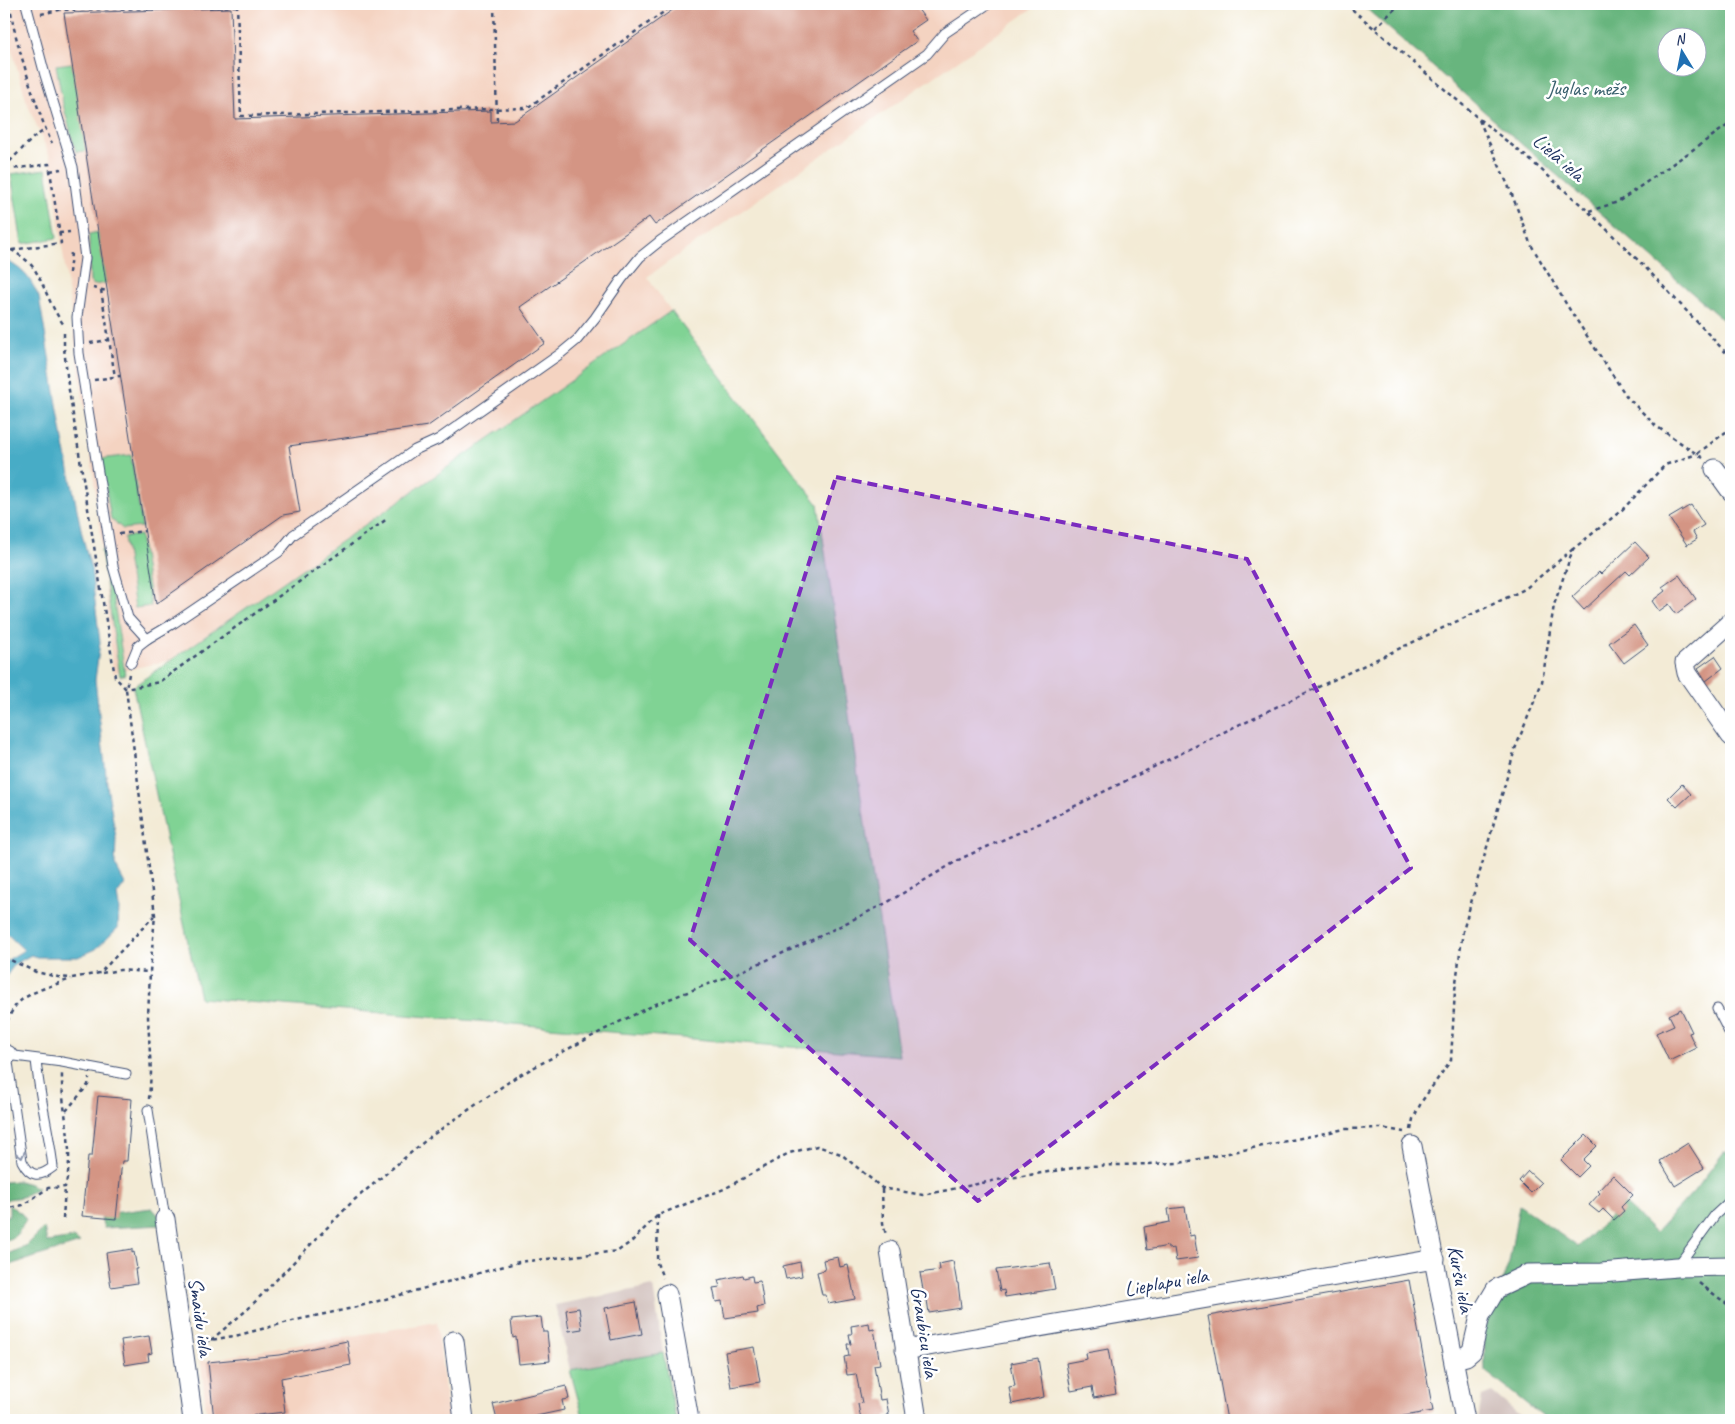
<svg xmlns="http://www.w3.org/2000/svg" width="1735" height="1424" viewBox="0 0 1735 1424" font-family="Caveat,sans-serif">
<rect width="100%" height="100%" fill="#fff"/>
<filter id="ink" filterUnits="userSpaceOnUse"><feTurbulence type="fractalNoise" baseFrequency=".02" numOctaves="2"/><feDisplacementMap in="SourceGraphic" scale="10" xChannelSelector="R" yChannelSelector="G"/><feConvolveMatrix kernelMatrix="1 2 1 2 8 2 1 2 1" color-interpolation-filters="sRGB"/></filter>
<filter id="wash" filterUnits="userSpaceOnUse"><feTurbulence type="fractalNoise" baseFrequency=".0096" numOctaves="4" result="noise"/><feDisplacementMap in="SourceGraphic" scale="20" xChannelSelector="R" yChannelSelector="G"/><feGaussianBlur stdDeviation="1.12" result="paint"/><feColorMatrix in="noise" values="0 0 0 0 0 0 0 0 0 0 0 0 0 0 0 0 0 1.4 0 .05"/><feComposite in="paint" operator="in"/></filter>
<g filter="url(#wash)">
<rect width="100%" height="100%" fill="#f3ebd6"/>
<!-- built -->
<g fill="#f4d3c1">
<polygon points="15,4 1039,4 647,277 671,311 171,660 113,673 99,517 50,157 27,103 6,29"/>
<polygon points="437,1322 448,1418 438,1420 207,1420 201,1361"/>
</g>
<!-- industrial -->
<g fill="#d0c0bc">
<polygon points="653,1286 663,1353 570,1370 555,1305"/>
<polygon points="1492,1392 1525,1420 1478,1420 1482,1396"/>
</g>
<!-- green -->
<g fill="#80d394" stroke="#4e8179">
<polygon points="72,63 86,151 76,152 63,104 56,65"/>
<polygon points="46,169 57,238 22,244 11,174"/>
<polygon points="98,232 106,283 94,285 90,282 89,234"/>
<polygon points="671,311 818,504 899,1056 200,998 133,687"/>
<polygon points="131,455 142,527 123,529 111,519 101,459"/>
<polygon points="140,535 151,606 135,608 124,537"/>
<polygon points="106,549 125,675 120,676 101,550"/>
<polygon points="663,1353 676,1420 584,1420 570,1370"/>
</g>
<!-- forest -->
<g fill="#68b57e" stroke="#42726e" fill-rule="evenodd">
<path d="M1361,4H1731V327ZM1668,38H1698V68H1668Z"/>
<polygon points="1731,1150 1731,1420 1547,1420 1485,1371 1484,1329 1509,1263 1519,1205 1578,1247 1624,1203 1655,1233 1694,1191 1724,1152"/>
<polygon points="19,1181 30,1184 38,1188 22,1197 8,1199 4,1201 4,1182"/>
<path d="M9,1205L22,1214L26,1220C20,1229 16,1240 4,1240V1215L9,1216Z"/>
<polygon points="152,1208 162,1219 162,1225 104,1228 101,1219 112,1213"/>
<polygon points="44,1228 47,1242 74,1238 80,1243 6,1266 5,1255 26,1246"/>
</g>
<!-- water -->
<path fill="#47acc6" stroke="#316e92" d="M4,259C25,271 28,275 39,297L63,440L82,534L91,569L100,642L95,680L108,792L116,837L115,865L125,884L117,895L119,907L118,928L96,949L78,957H36L31,955L15,964L4,979V964L6,961L24,950L4,931Z"/>
<g fill="none" stroke-linecap="round" stroke-linejoin="round">
<!-- stream -->
<polyline stroke="#47acc6" stroke-width="4.5" points="1422,7 1426,4"/>
</g>
<g id="blocks">
<!-- building -->
<g fill="#d49584">
<polygon points="681,4 914,4 926,20 910,31 917,41 655,225 649,217 520,307 545,343 428,426 289,446 300,512 283,515 156,604 64,13 231,8 235,119 491,111 491,122 515,121"/>
<polygon points="1691,505 1704,525 1693,532 1697,539 1687,545 1669,518"/>
<polygon points="1635,542 1649,557 1630,575 1626,571 1584,610 1572,597 1599,572 1601,574"/>
<polygon points="1679,575 1696,599 1676,614 1669,604 1659,611 1652,601 1665,591 1662,587"/>
<polygon points="1634,625 1648,645 1624,663 1609,643"/>
<polygon points="1715,656 1723,668 1706,681 1698,668"/>
<polygon points="1682,784 1691,794 1677,807 1668,798"/>
<polygon points="1681,1009 1692,1032 1689,1033 1696,1048 1669,1061 1656,1033 1674,1025 1669,1015"/>
<polygon points="98,1096 132,1099 127,1161 122,1161 116,1219 82,1216 88,1156 92,1156"/>
<polygon points="1586,1135 1597,1146 1583,1160 1589,1166 1578,1177 1561,1160"/>
<polygon points="1688,1143 1704,1168 1675,1186 1660,1161"/>
<polygon points="1528,1171 1541,1183 1531,1193 1519,1181"/>
<polygon points="1613,1175 1633,1195 1621,1207 1624,1211 1614,1220 1603,1209 1599,1213 1589,1205 1600,1193 1598,1191"/>
<polygon points="1185,1207 1190,1236 1194,1235 1198,1258 1176,1261 1174,1248 1168,1249 1168,1246 1147,1250 1144,1227 1170,1222 1168,1209"/>
<polygon points="132,1249 132,1253 134,1252 137,1269 135,1269 137,1283 111,1287 106,1253"/>
<polygon points="838,1257 840,1267 848,1265 855,1299 828,1304 826,1295 822,1295 817,1272 825,1270 823,1260"/>
<polygon points="953,1261 957,1283 958,1283 961,1308 929,1313 927,1300 925,1301 920,1273 940,1270 939,1264"/>
<polygon points="800,1262 802,1276 786,1279 783,1266"/>
<polygon points="1050,1263 1055,1289 1005,1297 1004,1290 1000,1291 996,1270"/>
<polygon points="743,1275 744,1278 752,1276 753,1282 760,1281 764,1306 757,1308 758,1313 725,1318 722,1301 716,1302 713,1288 720,1287 718,1280"/>
<polygon points="1409,1280 1433,1411 1381,1420 1227,1420 1208,1316"/>
<polygon points="636,1302 642,1334 611,1340 605,1308"/>
<polygon points="579,1308 582,1329 569,1331 566,1310"/>
<polygon points="541,1317 543,1332 547,1332 550,1361 519,1364 516,1337 513,1338 511,1320"/>
<polygon points="869,1323 870,1330 874,1329 880,1364 874,1365 880,1400 886,1399 889,1415 886,1415 887,1420 861,1420 858,1404 862,1403 856,1374 847,1375 844,1357 849,1356 847,1344 851,1344 849,1334 852,1334 851,1326"/>
<polygon points="149,1336 152,1353 148,1354 149,1361 125,1365 121,1340"/>
<polygon points="347,1341 351,1365 281,1378 285,1412 214,1420 208,1362 279,1355"/>
<polygon points="754,1347 760,1382 731,1387 725,1352"/>
<polygon points="1108,1349 1116,1394 1094,1398 1092,1387 1071,1391 1066,1363 1087,1359 1086,1353"/>
<polygon points="1038,1358 1044,1397 1012,1404 1009,1387 1015,1386 1011,1363"/>
<polygon points="566,1386 569,1399 562,1400 564,1410 527,1418 528,1420 497,1420 493,1404"/>
</g>
</g>
</g>
<g filter="url(#ink)">
<use href="#blocks" fill-opacity="0" stroke="#3b4b70" stroke-width="1"/>
<g fill="none" stroke-linecap="round" stroke-linejoin="round">
<!-- lane casing -->
<g stroke="#3b4b70" stroke-width="11">
<g id="lane">
<polyline points="26,4 45,75 73,167 85,258 77,317 79,353 113,566 128,618 147,639 174,623 279,552 293,535 415,450 439,439 560,354 577,340 595,318 622,279 640,257 660,241 927,54 945,33 988,4"/>
<polyline points="131,663 138,646 147,639"/>
<polyline points="1717,1009 1731,1036"/>
<path d="M36,1059C39,1096 49,1131 53,1167C39,1178 30,1177 22,1161L7,1055L62,1062L126,1074"/>
<polyline points="148,1110 165,1219"/>
<polyline points="1677,1267 1715,1215 1731,1200"/>
</g>
</g>
<!-- street casing -->
<g stroke="#3b4b70" stroke-width="21">
<g id="street">
<polyline points="1715,469 1731,491"/>
<polyline points="1731,622 1685,663 1687,673 1731,736"/>
<polyline points="4,1054 7,1055"/>
<polyline points="1412,1146 1465,1420"/>
<polyline points="165,1219 193,1420"/>
<polyline points="890,1251 917,1420"/>
<polyline points="667,1294 689,1420"/>
<polyline points="454,1341 464,1420"/>
<polyline points="905,1350 1435,1259"/>
<polyline points="1454,1359 1466,1356 1472,1351 1480,1316 1496,1289 1528,1274 1601,1273 1677,1267 1731,1266"/>
</g>
</g>
<!-- path -->
<g stroke="#3b4b70" stroke-width="2.5" stroke-dasharray="4 4" stroke-linecap="butt">
<path d="M10,4C13,33 23,60 31,88C38,107 43,125 52,143"/>
<polyline points="237,4 241,116 527,108 675,4"/>
<polyline points="494,4 497,122"/>
<polyline points="1346,4 1479,119 1529,159 1588,211 1646,268 1731,358"/>
<polyline points="41,14 59,10 237,6"/>
<polyline points="1375,28 1400,4"/>
<polyline points="1479,120 1511,192 1530,243 1568,307 1627,397 1656,426 1697,454"/>
<polyline points="4,167 34,137 45,130"/>
<polyline points="50,171 61,169"/>
<polyline points="1589,211 1618,202 1731,123"/>
<polyline points="59,233 70,232"/>
<path d="M4,246C14,251 29,260 35,270C46,289 50,306 64,325"/>
<polyline points="12,250 61,243 49,164 12,169"/>
<polyline points="69,273 71,253"/>
<polyline points="93,288 107,291"/>
<polyline points="101,290 115,377"/>
<polyline points="64,333 64,348 68,384 115,677 126,689 159,682 387,519"/>
<polyline points="90,343 115,339"/>
<polyline points="94,380 120,376"/>
<polyline points="1703,458 1697,454 1731,428"/>
<polyline points="119,534 145,531"/>
<polyline points="129,674 126,689 155,915 150,972 148,1017 151,1073 149,1099"/>
<polyline points="4,957 36,972 58,977 72,978 100,973 154,916"/>
<polyline points="102,973 120,970 150,972"/>
<path d="M4,1029C8,1020 12,1008 19,1002C33,990 55,985 71,979"/>
<polyline points="66,1111 88,1085 89,1078"/>
<polyline points="1411,1130 1413,1119 1422,1101 1451,1060 1455,990 1463,931 1515,749 1542,682 1554,605 1573,549 1622,510 1665,465 1697,454"/>
<polyline points="882,1189 883,1223 886,1235"/>
<path d="M4,1209L23,1205L48,1188L65,1187C76,1149 61,1112 62,1074"/>
<polyline points="658,1215 657,1263 663,1278"/>
<polyline points="63,1219 65,1187"/>
<polyline points="1699,1283 1731,1307"/>
<polyline points="211,1340 248,1309 353,1201 431,1136 516,1077 613,1025 656,1004 735,974 806,943 888,902 962,858 1045,821 1234,727 1525,589 1573,549"/>
<polyline points="198,1345 211,1340 239,1335 296,1320 353,1308 519,1262 618,1251 632,1241 658,1215 724,1189 789,1153 817,1146 841,1154 882,1188 923,1195 997,1180 1086,1166 1180,1163 1345,1129 1381,1128 1404,1132"/>
</g>
<!-- lane -->
<use href="#lane" stroke="#fff" stroke-width="9"/>
<!-- street -->
<use href="#street" stroke="#fff" stroke-width="19"/>
</g>
<!-- one-way arrows -->
<defs><path id="oneway-chevron" d="M-2-3.5L2.5 0L-2 3.5" fill="none" stroke-width="1.6" stroke-linecap="round" stroke-linejoin="round" transform="scale(1.25)"/></defs>
<use stroke="#8d97ae" href="#oneway-chevron" transform="translate(21 1155) rotate(77)"/>
</g>
<!-- marked area -->
<path fill="#7b2cbf" fill-opacity="0.2" stroke="#7b2cbf" stroke-width="4" stroke-dasharray="10 6" stroke-linejoin="round" d="M836,477L1247,559L1411,868L978,1201L690,940Z"/>
<g text-anchor="middle" stroke-width="5" stroke-linejoin="round" paint-order="stroke">
<!-- park labels -->
<g font-size="21" fill="#39606e" stroke="#fff">
<text x="1586" y="95">Juglas mežs</text>
</g>
<!-- street labels -->
<g font-size="21" fill="#1b2f5e" stroke="#fff">
<text transform="translate(1559 157) rotate(41)" y="7">Lielā iela</text>
<text transform="translate(1461 1279) rotate(79)" y="7">Kuršu iela</text>
<text transform="translate(1166 1282) rotate(-10)" y="7">Lieplapu iela</text>
<text transform="translate(201 1317) rotate(82)" y="7">Smaidu iela</text>
<text transform="translate(925 1332) rotate(81)" y="7">Graubicu iela</text>
</g>
</g>
<!-- margin -->
<rect width="1735" height="1424" fill="none" stroke="#fff" stroke-width="20"/>
<!-- north arrow -->
<g transform="translate(1682 52) rotate(350)"><circle r="24" fill="#ffffff" stroke="#a4acbf"/>
<path d="M0-4L9 19L0 12L-9 19Z" fill="#1f6fb2"/>
<text y="-8" font-size="14" font-weight="bold" text-anchor="middle" fill="#1b2f5e">N</text>
</g>
</svg>
